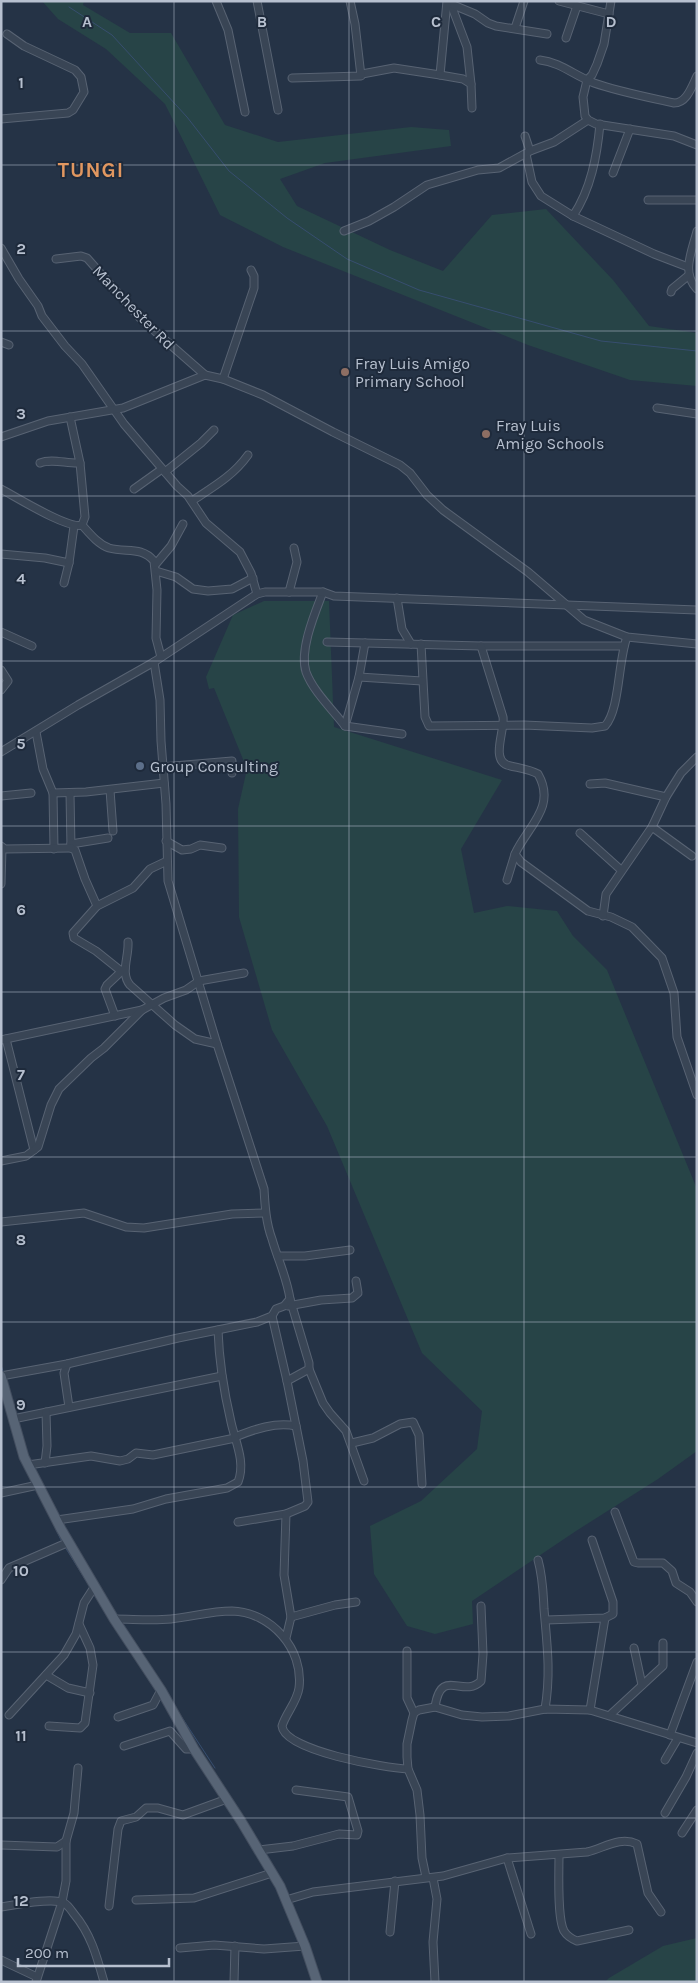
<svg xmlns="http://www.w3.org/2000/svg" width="698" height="1983" viewBox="0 0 698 1983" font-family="Karla,sans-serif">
<rect width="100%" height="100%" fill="#253346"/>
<!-- green -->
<g fill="#274447">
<polygon points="42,1 84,1 83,5 130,33 171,33 225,125 278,142 411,127 449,130 451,146 325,163 280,179 297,206 390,250 443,271 492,215 546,209 613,280 649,326 697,333 697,386 630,380 528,345 283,247 220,215 165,104 106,49 58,19"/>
<polygon points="264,601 329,601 334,727 502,780 461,849 474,913 507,906 557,911 573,936 607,970 697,1189 697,1451 658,1479 576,1531 472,1601 473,1624 435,1634 407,1626 374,1574 370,1526 421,1501 477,1449 482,1411 422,1353 327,1126 272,1030 239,917 238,809 247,769 214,688 209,689 206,677 233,615"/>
<polygon points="697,1938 697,1982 605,1982 609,1978 663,1946"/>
</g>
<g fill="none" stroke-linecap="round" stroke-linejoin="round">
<!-- stream -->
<g stroke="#374e6f" stroke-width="1">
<polyline points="69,7 112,35 187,117 229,171 287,218 347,259 419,290 601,341 697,351"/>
<polyline points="1,1365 3,1371"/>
<polyline points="48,1513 61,1540"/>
<polyline points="65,1547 90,1587"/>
<polyline points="94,1594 102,1607"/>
<polyline points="151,1683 156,1691"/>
<polyline points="177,1710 215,1768"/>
</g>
<!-- minor casing -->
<g stroke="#586373" stroke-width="9">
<g id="minor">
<polyline points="216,1 228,30 245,112"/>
<polyline points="257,1 278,110"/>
<polyline points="559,1 609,14"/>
<polyline points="611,1 604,44 597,64 592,75 587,80 583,97 585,116 588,120 596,124 674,136 697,145"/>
<polyline points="450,2 467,47 471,84"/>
<polyline points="451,4 475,14 488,23 496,26 547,34"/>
<polyline points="515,28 524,1"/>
<polyline points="566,38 577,6"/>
<path d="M540,60C560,62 575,76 594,83C620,92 647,97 674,103C687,103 692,86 697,76"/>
<polyline points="362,74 394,68 440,75 447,1"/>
<polyline points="440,75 463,79 471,84 472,108"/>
<polyline points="292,78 361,76 355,24 350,1"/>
<polyline points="1,119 68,113 73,110 84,92 81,77 75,70 24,46 7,34"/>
<polyline points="525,136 530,151"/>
<polyline points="526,154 532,182 541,196 573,216 654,254 688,267"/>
<polyline points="613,173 630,129"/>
<polyline points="648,200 697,200"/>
<path d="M573,216C591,189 597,156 600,124"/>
<polyline points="344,231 369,221 394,207 427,185 478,170 499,168 530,151 554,142 588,120"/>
<path d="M697,231C692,251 681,273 697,289"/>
<polyline points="1,248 19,279 38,306 42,316 65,346 82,364 124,424 177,486 188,496 206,523 240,552 251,573 257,594"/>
<polyline points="56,259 81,256 87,258 140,318 205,375"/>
<polyline points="671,292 672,289 689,275"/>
<polyline points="1,342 9,345"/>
<polyline points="223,379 254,288 254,276 251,270"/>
<polyline points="657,408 697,414"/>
<polyline points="1,437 48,421 123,408 205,375 223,379 263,395 333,432 400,465 410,473 427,495 443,510 528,572 584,620 627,637 697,644"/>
<path d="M40,463C52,458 67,464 80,463"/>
<polyline points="165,472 201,443 214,430"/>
<path d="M1,489C16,497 69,530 82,525L85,517L80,463L70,417"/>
<polyline points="134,489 162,469"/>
<path d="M192,501C213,487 233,476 248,455"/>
<path d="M82,525C90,534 98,544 109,548C126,553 141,546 154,561L157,590L156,638L161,657"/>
<polyline points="1,554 45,558 69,563"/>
<polyline points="155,565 171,546 183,524"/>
<polyline points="156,571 176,577 193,589 208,591 232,589 253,578"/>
<polyline points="64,583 69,563 74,526"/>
<polyline points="289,592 297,562 294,548"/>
<path d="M323,592C315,613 299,650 306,672C313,691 332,709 345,726L402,734"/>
<polyline points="397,598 402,629 411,644"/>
<polyline points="1,632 32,646"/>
<polyline points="327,642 481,646 624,646"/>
<path d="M421,644L425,717L429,726L524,725L592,728L605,726C620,710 618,660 627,637"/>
<path d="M481,646L503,717C505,730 491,759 507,765C518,768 529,769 538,774C557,807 527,827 515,854L521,862L588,911L611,917L632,927L662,958L674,993L677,1037L697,1095"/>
<polyline points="1,670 8,681 1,690"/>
<polyline points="359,677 422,681"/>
<polyline points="345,726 359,677 365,643"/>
<polyline points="36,732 43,769 53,793 86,792 164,783"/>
<polyline points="1,752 78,705 154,662 257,594 265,592 323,592 334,596 697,610"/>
<polyline points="162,767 232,761 232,773"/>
<polyline points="590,784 605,783 666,797"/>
<polyline points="110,790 113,831"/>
<polyline points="53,793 54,849"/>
<polyline points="70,793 71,848 75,850 85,879 97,906"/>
<polyline points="1,796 31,793"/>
<polyline points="652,827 692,856"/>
<polyline points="580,833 621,870"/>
<polyline points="166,841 182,850 191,849 200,845 222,848"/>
<polyline points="71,844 108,838"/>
<polyline points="1,846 5,849 71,848"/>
<polyline points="507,880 515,854"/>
<polyline points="1,884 2,848"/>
<polyline points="603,916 606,894 652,827 666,797 681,773 697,757"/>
<path d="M128,942C129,957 120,973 130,985L175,1025L195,1039L217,1044"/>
<polyline points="121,971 96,951 74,938 73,933 97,906 133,888 150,869 167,861"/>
<polyline points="115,1016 105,989 107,985 125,968"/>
<polyline points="6,1039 34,1150"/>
<polyline points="1,1040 142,1010 164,998 186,990 199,981 244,973"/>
<polyline points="1,1161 26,1156 38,1147 51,1105 59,1089 91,1058 104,1048 142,1010"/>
<polyline points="1,1222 84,1213 126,1227 144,1228 232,1214 265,1213"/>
<polyline points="278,1256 305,1256 350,1250"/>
<polyline points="288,1306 321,1300 352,1298 358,1293 356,1281"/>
<polyline points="67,1364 64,1373 69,1407"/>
<polyline points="309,1369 323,1403 330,1413 346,1431 364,1481"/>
<path d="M1,1376L67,1364L178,1338L257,1322L272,1316L276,1309L284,1306L290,1299C287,1278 278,1260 272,1239C266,1223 265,1206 264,1189L217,1044L168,881L166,804L161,741L160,700L154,662"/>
<polyline points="287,1381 309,1369 309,1363 290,1299"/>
<polyline points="13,1419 222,1376"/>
<path d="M235,1437C255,1429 275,1422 296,1426"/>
<polyline points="352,1443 373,1438 400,1424 413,1422 419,1435 422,1484"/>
<polyline points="45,1463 47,1446 46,1412"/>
<polyline points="28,1465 91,1456 120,1461 128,1459 136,1453 153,1455 235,1438"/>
<polyline points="1,1493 38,1485"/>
<polyline points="615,1512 634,1562 638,1563 663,1563 672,1571 676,1583 690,1592 697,1602"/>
<path d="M57,1520L133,1509L166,1499L227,1488L238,1482C246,1462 235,1441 231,1422C224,1392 219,1361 218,1330"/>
<polyline points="238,1522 286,1514 305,1506 308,1502 303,1461 287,1381 272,1316"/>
<path d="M538,1560C543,1578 543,1591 544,1609C547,1644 551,1673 545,1709"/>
<polyline points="1,1580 9,1568 69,1542"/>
<polyline points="291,1617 335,1605 356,1602"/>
<path d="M114,1619C133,1619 152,1621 171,1619C191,1617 211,1611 232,1611C271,1612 304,1649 299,1688C297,1702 286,1713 282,1726C284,1751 386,1768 408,1769"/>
<polyline points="546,1620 605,1618 613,1614 613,1602 592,1540"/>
<polyline points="286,1638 291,1617 284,1575 286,1514"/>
<polyline points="634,1648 642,1685"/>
<polyline points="407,1651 407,1698 414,1713"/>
<polyline points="46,1675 68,1688 90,1693"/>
<path d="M435,1707C441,1666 463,1699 481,1681L483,1654L481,1606"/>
<polyline points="590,1710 605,1618"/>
<polyline points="9,1715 64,1655 76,1634 84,1603 95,1586"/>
<polyline points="610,1715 663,1666 663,1643"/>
<polyline points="118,1717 153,1705 161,1690"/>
<polyline points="49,1726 80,1728 85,1723 93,1665 90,1648 79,1624"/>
<polyline points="670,1735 697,1662"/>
<polyline points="124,1746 170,1731 186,1749 194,1749"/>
<polyline points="665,1760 678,1738"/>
<polyline points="665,1813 686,1777 697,1753"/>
<polyline points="682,1833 697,1810"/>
<polyline points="1,1845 57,1847 66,1841"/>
<polyline points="259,1850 293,1846 339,1834 357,1835 358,1831 348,1797 296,1790"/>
<path d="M559,1855C559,1872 557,1918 564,1931C567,1936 572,1939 577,1941L629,1930"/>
<polyline points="507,1858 531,1934"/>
<polyline points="426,1877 422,1858 420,1815 417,1790 408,1769 407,1757 407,1744 412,1720 414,1713 419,1710 435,1707 462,1715 482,1717 509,1716 545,1709 590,1710 697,1743"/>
<polyline points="433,1878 437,1899 433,1942 435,1982"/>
<polyline points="136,1900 194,1898 272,1873"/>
<path d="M286,1900L313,1892L443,1876L507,1858L587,1852C604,1848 620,1836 637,1844L648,1893L661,1912"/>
<polyline points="109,1906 118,1829 121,1821 136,1817 146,1808 158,1808 183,1815 227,1799"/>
<path d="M1,1907C15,1905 52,1897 64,1903C68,1905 71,1910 74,1914C91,1934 97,1957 104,1982"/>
<polyline points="390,1932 395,1881"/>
<polyline points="180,1948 214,1945 264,1949 305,1946"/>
<polyline points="1,1960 37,1977"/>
<polyline points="36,1982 62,1902 66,1881 66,1841 74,1813 78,1768"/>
<polyline points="234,1982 235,1946"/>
</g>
</g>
<!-- major casing -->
<g stroke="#434e5f" stroke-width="11">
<polyline id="major" points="1,1376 24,1457 61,1529 114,1619 161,1690 194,1749 241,1821 280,1886 305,1946 317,1982"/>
</g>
<!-- minor -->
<use href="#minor" stroke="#394555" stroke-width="7"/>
<!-- major -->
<use href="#major" stroke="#576475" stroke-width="9"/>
</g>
<!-- grid -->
<path fill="none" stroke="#b7c0cf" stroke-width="1" stroke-opacity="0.55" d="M174,1V1982M349,1V1982M524,1V1982M1,165H697M1,331H697M1,496H697M1,661H697M1,826H697M1,992H697M1,1157H697M1,1322H697M1,1487H697M1,1652H697M1,1818H697"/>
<!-- markers -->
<g fill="#8d6e63" stroke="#1e2a3b" stroke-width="2">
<circle cx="345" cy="372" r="5"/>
<circle cx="486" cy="434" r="5"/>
</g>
<circle fill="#5c6f8a" stroke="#1e2a3b" stroke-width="2" cx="140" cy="766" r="5"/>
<g text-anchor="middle" stroke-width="4" stroke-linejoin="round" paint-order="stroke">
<!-- street labels -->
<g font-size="16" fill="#b7c0cf" stroke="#1e2a3b">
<text transform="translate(134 307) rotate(46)" y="6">Manchester Rd</text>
</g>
<!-- poi labels -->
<g font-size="16" fill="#b7c0cf" stroke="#1e2a3b" text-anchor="start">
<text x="355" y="369">Fray Luis Amigo<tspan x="355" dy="18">Primary School</tspan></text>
<text x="496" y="431">Fray Luis<tspan x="496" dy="18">Amigo Schools</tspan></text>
<text x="150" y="772">Group Consulting</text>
</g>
<!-- district labels -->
<g font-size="21" font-weight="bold" letter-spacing="1" fill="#e19760" stroke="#1e2a3b">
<text x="91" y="177">TUNGI</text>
</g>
</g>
<g font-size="16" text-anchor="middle" font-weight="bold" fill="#b7c0cf" stroke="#1e2a3b" stroke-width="4" stroke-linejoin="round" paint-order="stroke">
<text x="87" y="27">A</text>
<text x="262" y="27">B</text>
<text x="436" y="27">C</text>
<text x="611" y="27">D</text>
<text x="21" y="88">1</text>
<text x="21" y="254">2</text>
<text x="21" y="419">3</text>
<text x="21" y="584">4</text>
<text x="21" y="749">5</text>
<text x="21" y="915">6</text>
<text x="21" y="1080">7</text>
<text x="21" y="1245">8</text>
<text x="21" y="1410">9</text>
<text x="21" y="1576">10</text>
<text x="21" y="1741">11</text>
<text x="21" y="1906">12</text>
</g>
<!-- border -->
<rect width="698" height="1983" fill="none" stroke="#b7c0cf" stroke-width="5"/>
<!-- scale -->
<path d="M18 1958v8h151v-8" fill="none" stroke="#b7c0cf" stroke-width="2.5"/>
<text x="25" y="1958" font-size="15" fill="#b7c0cf" stroke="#1e2a3b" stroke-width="4" paint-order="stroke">200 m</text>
</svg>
